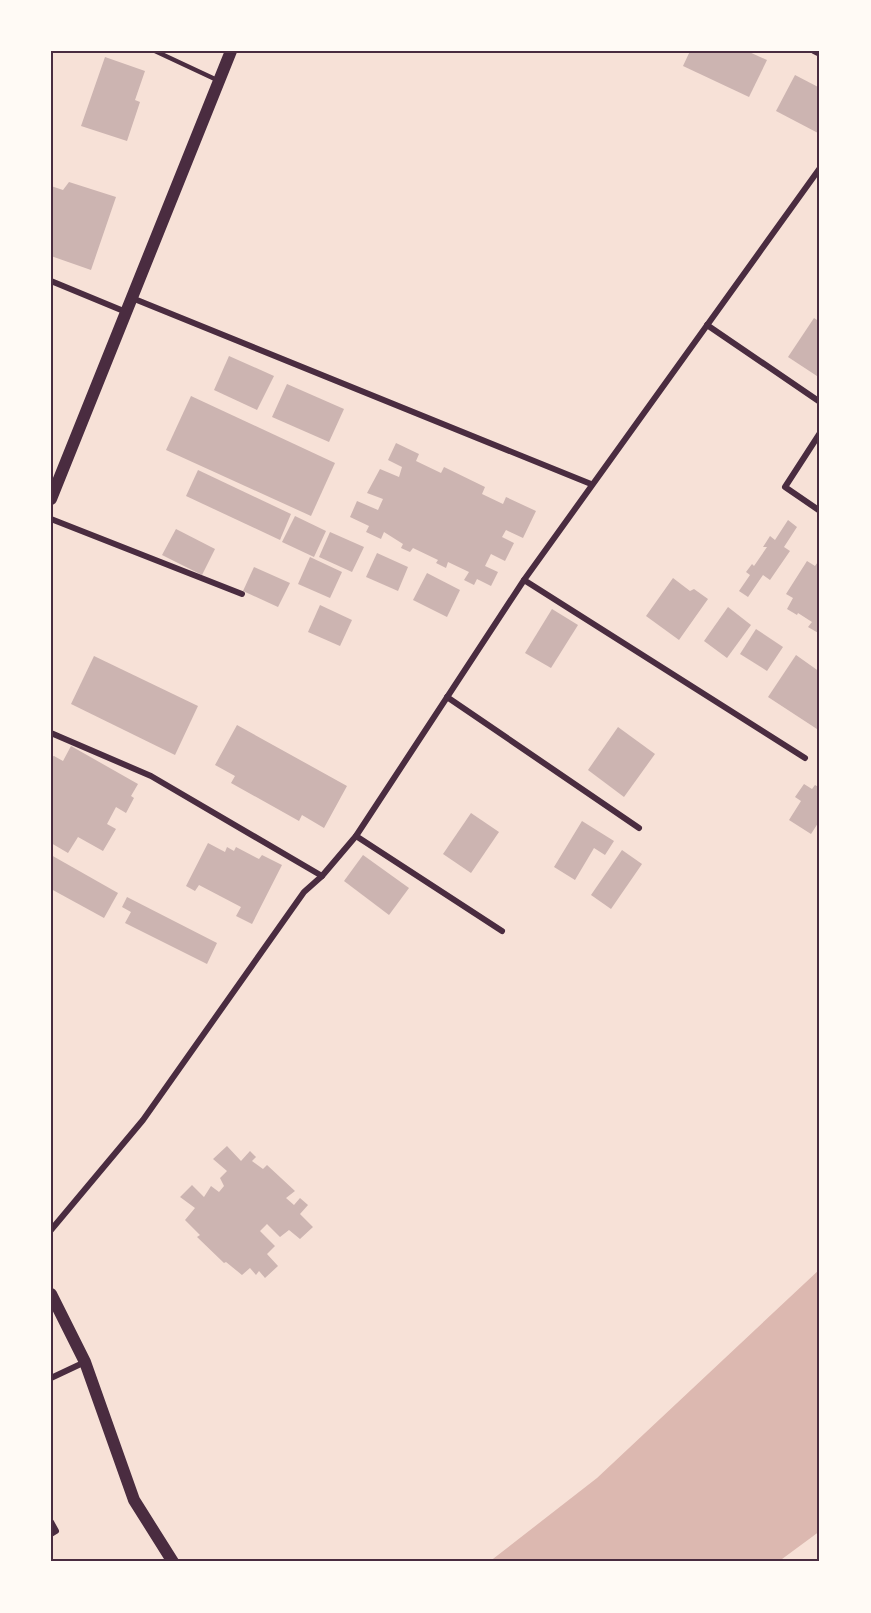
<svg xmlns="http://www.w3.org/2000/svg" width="871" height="1613" viewBox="0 0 871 1613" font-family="Helvetica,sans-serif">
<rect width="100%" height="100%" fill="#f7e1d7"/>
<!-- water -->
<polygon fill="#dcb8b0" points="820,1269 820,1531 778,1562 489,1562 597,1478"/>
<!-- building -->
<g fill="#ccb4b1">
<polygon points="690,51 747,51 767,60 749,97 683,66"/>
<polygon points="105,57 145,71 135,100 140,102 127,141 81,126"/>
<polygon points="795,75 820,88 820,130 818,133 776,111"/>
<polygon points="69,182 116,197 91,270 51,256 51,186 63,190"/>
<polygon points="814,318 820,322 820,378 788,357"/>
<polygon points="229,356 274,376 257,410 214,390"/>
<polygon points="287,384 344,409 329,442 272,417"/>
<polygon points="191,396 335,463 311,516 166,450"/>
<polygon points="396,443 419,454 416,461 441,473 444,467 485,487 482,494 503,504 506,497 536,511 523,538 506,530 502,537 514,543 505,561 491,554 485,566 498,572 491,586 477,579 474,585 464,580 469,572 448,562 446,568 436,563 438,560 413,548 410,552 401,548 403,544 384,532 381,539 366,532 369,526 350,517 357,501 378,510 383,499 367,493 380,469 399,477 402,467 388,460"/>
<polygon points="198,470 291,514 280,540 186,496"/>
<polygon points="295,516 326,531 314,557 282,542"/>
<polygon points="788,520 797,527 784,547 790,551 770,580 763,575 748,597 739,591 750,575 746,572 752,564 754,566 767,547 763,547 770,536 775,540"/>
<polygon points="176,529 215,549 202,575 162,555"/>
<polygon points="330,532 364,547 352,572 319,557"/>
<polygon points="377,553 408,567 398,591 366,577"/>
<polygon points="310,557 342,572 330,598 298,584"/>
<polygon points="820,559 820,634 808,627 812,622 798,613 797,615 787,609 793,598 786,594 807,561 815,566"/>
<polygon points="254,567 290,583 278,607 243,591"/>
<polygon points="427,573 460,590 447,617 413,600"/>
<polygon points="673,578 690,591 694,589 708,599 679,640 646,616"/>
<polygon points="320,605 352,620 340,646 308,632"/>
<polygon points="728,607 751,625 727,658 704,641"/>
<polygon points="552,609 578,625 551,668 525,653"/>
<polygon points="756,629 783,647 767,671 740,654"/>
<polygon points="796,655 820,672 820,731 768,697"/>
<polygon points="94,656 198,706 175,755 71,704"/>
<polygon points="237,725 347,786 324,828 302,815 299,821 231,783 235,776 215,765"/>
<polygon points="618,727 655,754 624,797 588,770"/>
<polygon points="71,746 138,784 131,796 134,798 126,813 116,807 107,824 116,829 103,851 78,837 68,853 51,843 51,757 54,756 63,761"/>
<polygon points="804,784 812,789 815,785 820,788 820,820 811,834 789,820 801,801 795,797"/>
<polygon points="471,813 499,832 471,873 443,854"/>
<polygon points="582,821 614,841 605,855 594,848 575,880 554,867"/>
<polygon points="208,843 225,852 227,847 234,851 236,847 259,859 262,855 282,865 252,924 236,916 241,907 199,885 195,891 186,886"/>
<polygon points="622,850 642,864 611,909 591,895"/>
<polygon points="51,855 118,893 104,918 51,889"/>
<polygon points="363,855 409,888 389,915 344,881"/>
<polygon points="127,897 217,943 207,964 125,923 131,912 122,907"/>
<polygon points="227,1146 241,1161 250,1151 256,1157 252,1161 263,1169 267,1165 295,1191 286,1198 294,1205 300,1198 308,1205 300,1214 313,1227 300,1239 289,1230 280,1237 267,1224 260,1231 275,1246 267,1254 278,1266 265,1278 259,1271 256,1275 250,1268 242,1275 226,1262 224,1263 197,1237 200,1235 185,1220 195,1208 180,1197 192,1185 204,1197 211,1186 219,1192 224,1186 220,1178 227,1171 213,1159"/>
</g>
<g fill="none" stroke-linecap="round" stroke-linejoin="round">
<!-- service -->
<polyline stroke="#4a2c40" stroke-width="4.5" points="155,51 217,80"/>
<!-- minor -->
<g stroke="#4a2c40" stroke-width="6">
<polyline points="814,51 820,54"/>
<polyline points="51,281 126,312"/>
<polyline points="132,298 591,484"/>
<polyline points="707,325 820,402"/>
<polyline points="820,433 785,487 820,511"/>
<polyline points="51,519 242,594"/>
<polyline points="524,580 805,758"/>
<polyline points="447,697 639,828"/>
<polyline points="51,733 151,776 322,876"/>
<polyline points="356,836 502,931"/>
<polyline points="51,1230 143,1120 304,892 322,876 356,836 524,580 820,168"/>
<polyline points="51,1378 85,1362"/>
<polyline points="51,1522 56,1531 51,1534"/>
</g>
<!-- secondary -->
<g stroke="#4a2c40" stroke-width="12">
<polyline points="51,499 231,51"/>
<polyline points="51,1294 85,1362 134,1500 173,1562"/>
</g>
</g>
<!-- border -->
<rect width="871" height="1613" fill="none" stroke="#fffaf5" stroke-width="105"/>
<rect x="52" y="52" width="766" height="1508" fill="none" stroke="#4a2c40" stroke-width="2"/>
</svg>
